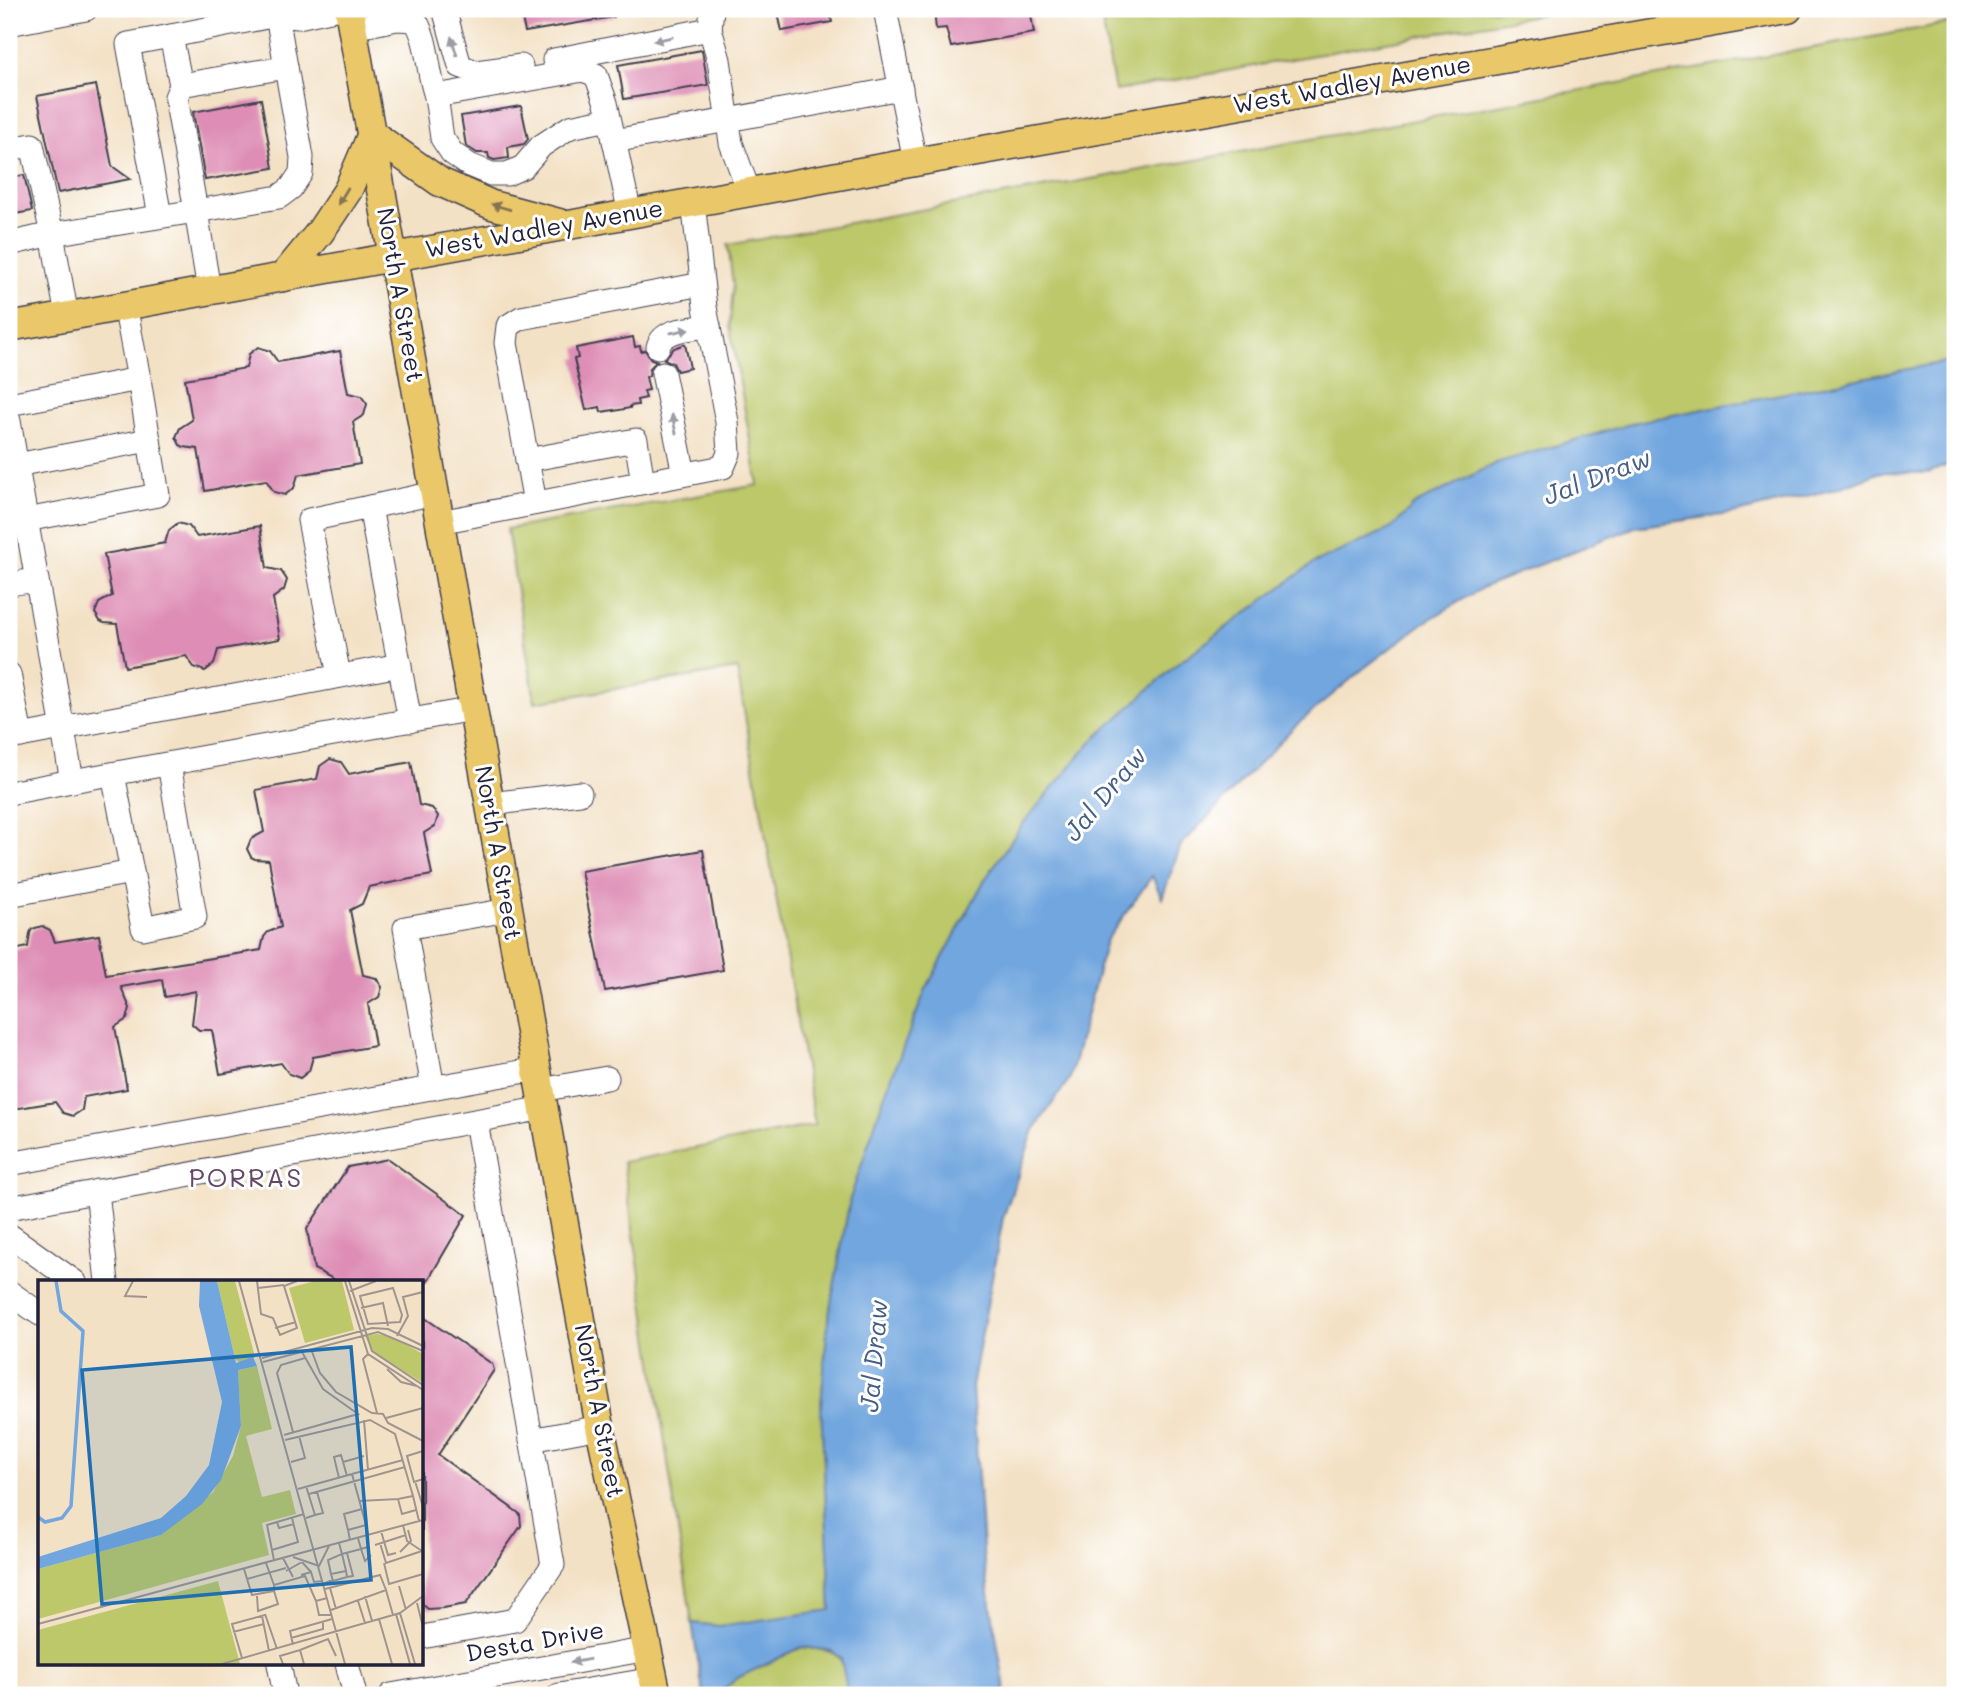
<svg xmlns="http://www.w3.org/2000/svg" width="1964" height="1704" viewBox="0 0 1964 1704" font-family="Mali,sans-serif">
<rect width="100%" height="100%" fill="#fff"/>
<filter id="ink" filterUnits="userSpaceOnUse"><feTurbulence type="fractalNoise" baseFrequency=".0143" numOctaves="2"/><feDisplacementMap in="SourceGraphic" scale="14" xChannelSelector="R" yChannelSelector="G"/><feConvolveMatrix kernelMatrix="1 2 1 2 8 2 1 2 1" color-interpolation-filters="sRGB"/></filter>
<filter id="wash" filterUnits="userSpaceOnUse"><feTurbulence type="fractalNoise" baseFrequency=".00686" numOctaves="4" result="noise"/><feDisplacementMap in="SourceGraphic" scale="28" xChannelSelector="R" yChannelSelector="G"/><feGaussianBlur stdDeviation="1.57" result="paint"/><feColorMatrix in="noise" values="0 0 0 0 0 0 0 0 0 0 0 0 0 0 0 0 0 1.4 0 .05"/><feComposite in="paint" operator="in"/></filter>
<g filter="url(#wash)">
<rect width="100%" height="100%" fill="#f3e1c5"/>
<!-- green -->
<g fill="#bcc869" stroke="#6f7552" stroke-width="2">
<polygon points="1100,9 1570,9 1115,91"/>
<polygon points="1955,22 1955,360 1637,422 1414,505 1392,528 1314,563 1178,663 1023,823 984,881 926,989 885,1094 850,1199 828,1320 821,1406 831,1611 719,1626 692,1623 623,1162 815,1125 737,669 535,702 507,529 758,485 730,326 733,285 728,245"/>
<path d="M802,1647C842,1652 844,1654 848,1695H716L739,1677Z"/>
</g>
<!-- water -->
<polygon fill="#71a6de" stroke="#4a648c" stroke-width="2" points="1955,360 1955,462 1928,473 1881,472 1835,489 1737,513 1635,527 1484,587 1422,624 1363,669 1293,728 1181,845 1162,898 1152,876 1106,941 1070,1078 1034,1130 1003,1218 972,1387 984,1563 1006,1695 848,1695 841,1658 832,1651 802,1647 739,1677 716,1695 703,1692 692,1623 719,1626 831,1610 821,1406 828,1320 850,1199 885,1094 926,989 984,881 1024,822 1090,743 1178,663 1314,563 1392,528 1414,505 1496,463 1637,422"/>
<g id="blocks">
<!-- building -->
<g fill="#de8eb6">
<polygon points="520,9 613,9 614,17 525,32"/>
<polygon points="777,9 829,9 832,22 782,31"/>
<polygon points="946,9 1030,9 1034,33 951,47 946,28 936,29 934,11"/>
<polygon points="702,50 708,85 624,99 618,65"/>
<polygon points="96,85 112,166 130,179 58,193 37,96"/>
<polygon points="261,99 273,168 205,180 193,112"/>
<polygon points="521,106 528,139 524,144 508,147 509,158 494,160 489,158 488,153 477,153 466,146 461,116"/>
<polygon points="24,175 32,211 9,215 9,178"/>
<polygon points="633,337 635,347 640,346 641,351 645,350 651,359 657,361 650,368 649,376 646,377 649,390 644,391 646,398 637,400 638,405 630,406 630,408 614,411 614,410 601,412 600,407 586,410 574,359 578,358 576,348"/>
<polygon points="685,344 690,368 677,371 673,363 664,359 674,348"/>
<polygon points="258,347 270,351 278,362 340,351 348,393 361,396 367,404 364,415 353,422 360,464 298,475 294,488 285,495 274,492 266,480 205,491 198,449 184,447 180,445 176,437 180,428 192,420 185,379 246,368 249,354"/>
<polygon points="178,523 189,526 197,537 260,526 267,568 281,571 287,580 284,590 273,598 280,639 218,650 214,664 205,671 194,667 186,656 125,667 117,624 104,623 100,621 95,613 99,603 112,596 104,554 165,543 169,530"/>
<polygon points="330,759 341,762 349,774 411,762 419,805 432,808 438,816 435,826 424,833 432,875 369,887 362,904 350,910 363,975 376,978 382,987 379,997 368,1004 375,1046 313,1057 309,1071 300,1078 289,1074 281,1063 220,1074 212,1030 199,1030 192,1024 196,991 165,997 162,980 121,987 130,1008 127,1019 115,1027 127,1089 84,1097 82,1110 73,1116 63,1113 55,1102 13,1109 9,1084 9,951 28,947 30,933 32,929 42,926 50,930 55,942 99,935 106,975 261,950 264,937 268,932 281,927 269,860 255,859 251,857 247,849 251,839 264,832 256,790 317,779 320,766"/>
<polygon points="703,850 723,970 605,991 581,871"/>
<polygon points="388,1159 466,1215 427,1282 339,1282 314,1269 307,1229 348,1167"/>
<polygon points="422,1316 492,1364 494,1370 438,1455 520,1514 521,1526 466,1604 443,1608 428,1609 422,1604"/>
</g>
</g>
</g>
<g filter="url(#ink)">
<use href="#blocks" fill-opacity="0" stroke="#413f50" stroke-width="2"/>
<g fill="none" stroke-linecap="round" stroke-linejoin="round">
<!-- minor casing -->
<g stroke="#413f50" stroke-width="25">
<g id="minor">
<polyline points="444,9 460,66 476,72 521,66"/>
<polyline points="885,9 915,162"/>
<polyline points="277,15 286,67 181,85 171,36 277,15 298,17 335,9"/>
<polyline points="9,24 86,9"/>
<path d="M353,28L397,19L415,20C429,41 427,73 436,96L583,70L596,75L606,103L630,214"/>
<polyline points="710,29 719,60 731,143 749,192"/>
<polyline points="554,60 710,29 712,9"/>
<polyline points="436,96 442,138 452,153 469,165 491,174 507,174 523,167 541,146 570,127 609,119"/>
<polyline points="614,141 901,88"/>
<polyline points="9,149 32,145 52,234 9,244"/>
<polyline points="160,216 128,44 171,36"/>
<polyline points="209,290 196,211 279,197 291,188 301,173 302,157 286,67"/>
<polyline points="67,316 52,234 196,211 176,97 181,85"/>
<path d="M658,347C663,328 692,329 709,326"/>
<polyline points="663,373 684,474"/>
<polyline points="9,404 139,379 125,305"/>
<polyline points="9,421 72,781 473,709"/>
<polyline points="527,460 636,440 643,482"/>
<polyline points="16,465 149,440"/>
<polyline points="535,503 506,343 508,326 521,318 702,284"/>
<polyline points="26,520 158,495 139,379"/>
<polyline points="440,522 723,467 729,453 727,422 705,307 693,202"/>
<polyline points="9,584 37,580"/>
<polyline points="9,674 21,736"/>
<polyline points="339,676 309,520 370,507"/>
<polyline points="410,721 370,507 435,493"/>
<polyline points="9,738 400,665"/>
<polyline points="113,774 143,928 195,917 169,764"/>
<polyline points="9,793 72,781"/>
<polyline points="490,804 580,793"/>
<polyline points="9,895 132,872"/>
<polyline points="433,1088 405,928 508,910"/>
<polyline points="541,1090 607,1078"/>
<polyline points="9,1164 537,1069"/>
<polyline points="97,1191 107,1282"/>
<polyline points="9,1208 544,1108"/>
<polyline points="9,1235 75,1282"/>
<polyline points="9,1292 40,1314"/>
<polyline points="531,1440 600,1427"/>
<polyline points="422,1637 515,1620 553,1565 476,1121"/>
<polyline points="279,1664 285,1695"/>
<polyline points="347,1664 355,1695"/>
<polyline points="391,1695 648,1649"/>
<polyline points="559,1695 654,1679"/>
</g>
</g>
<!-- major casing -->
<g stroke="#413f50" stroke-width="31">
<g id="major">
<polyline points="349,9 600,1427 657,1695"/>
<polyline points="283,277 320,232 348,190 372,134 440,182 492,205 559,223"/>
<polyline points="9,327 915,162 1788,9"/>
</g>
</g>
<!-- minor -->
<use href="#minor" stroke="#fff" stroke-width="23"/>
<!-- major -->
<use href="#major" stroke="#eac769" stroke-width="28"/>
</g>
<!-- one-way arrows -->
<defs><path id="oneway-solid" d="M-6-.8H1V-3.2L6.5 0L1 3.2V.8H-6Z" transform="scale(1.75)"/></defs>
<g fill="#9c9ca7">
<use href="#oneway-solid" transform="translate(663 39) rotate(169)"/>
<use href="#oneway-solid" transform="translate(454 46) rotate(-107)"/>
<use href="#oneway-solid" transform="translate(680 331) rotate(-12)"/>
<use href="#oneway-solid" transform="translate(674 424) rotate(-102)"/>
<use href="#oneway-solid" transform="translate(580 1661) rotate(170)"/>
</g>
<g fill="#867452">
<use href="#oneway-solid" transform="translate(343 196) rotate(121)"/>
<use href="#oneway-solid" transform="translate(501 207) rotate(-164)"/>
</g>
</g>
<g text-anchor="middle" stroke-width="6" stroke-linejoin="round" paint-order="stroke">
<!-- street labels -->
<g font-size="24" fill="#22223b" stroke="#fff">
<text transform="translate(1352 85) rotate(-10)" y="8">West Wadley Avenue</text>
<text transform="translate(544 229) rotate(-10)" y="8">West Wadley Avenue</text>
<text transform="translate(400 295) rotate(80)" y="8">North A Street</text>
<text transform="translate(498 853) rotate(80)" y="8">North A Street</text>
<text transform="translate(599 1411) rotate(79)" y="8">North A Street</text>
<text transform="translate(535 1642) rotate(-10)" y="8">Desta Drive</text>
</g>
<!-- water labels -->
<g font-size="26" font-style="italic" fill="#465d84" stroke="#fff">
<text transform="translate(1597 477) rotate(-21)" y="9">Jal Draw</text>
<text transform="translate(1105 794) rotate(-50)" y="9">Jal Draw</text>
<text transform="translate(874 1356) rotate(-85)" y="9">Jal Draw</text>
</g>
<!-- neighbourhood labels -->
<g font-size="26" letter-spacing="2" fill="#644866" stroke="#fff">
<text x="246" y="1187">PORRAS</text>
</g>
</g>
<!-- overview -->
<g transform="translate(38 1280)">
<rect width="385" height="385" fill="#f3e1c5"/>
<path d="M179,1H197L217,77L204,84L197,79ZM277,1H304L316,50L267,63L251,8ZM339,54L354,57L385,74V103L335,72L327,56ZM219,86L234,149L208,156L224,217L252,210L258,234L224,243L231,275L0,339V289L123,255L175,212L195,176L203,146L200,90ZM180,301L202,384H0V350Z" fill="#bcc869"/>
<path d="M162,1H179L198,83L215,77L219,86L200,90L203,146L183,200L164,224L123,255L0,289V277L123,238L148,216L171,185L184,122L161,26Z" fill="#71a6de"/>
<path fill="none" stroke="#71a6de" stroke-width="3.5" d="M0,237L7,242L24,238L33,226L45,51L23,31L18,1"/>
<path fill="none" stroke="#9f958e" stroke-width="2" d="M95,1L87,16L109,17M201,1L307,384M219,1L223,34L235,38L242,55L259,48L246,6L259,1M307,1L330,74L385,110M311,1L334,71L385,105M220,8L246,5M355,8L364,35L362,42L330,44L322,16ZM312,11L338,1M323,28L345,23L350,46M237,48L258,42M359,56L370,36L365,17L385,12M273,69L282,93L298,112L334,133L345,134L350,143L385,161M330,74L325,79L339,133M224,78L334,48L350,49L385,66M225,82L340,52L385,71M349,89L363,102L379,106M348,138L385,128M326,140L330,190M255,152L239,93L243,85L267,78M246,155L320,134L285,109L264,72M247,160L332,140L357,154L375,216M385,171L369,176L376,202L385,199M253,182L267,178L261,156M305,182L326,176M314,194L365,180M301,198L296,177L303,175L309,196M377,201L385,227M260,209L314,194L328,245M271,214L367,187M360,219L375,216L381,241M321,221L360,219L364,234L378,230M277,235L285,233L279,212M268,238L277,235L268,206M239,242L241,248L256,244M365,245L369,261L384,271M310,250L306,234L324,229M343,251L350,275L358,273M312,260L310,250L328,245L330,255M342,263L348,283L384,271M337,265L368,255M234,270L260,262L254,238M331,270L330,267L323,269L327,281L333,275M362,272L373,261L370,250M309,273L315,296L309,297M255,277L281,286L291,266M245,278L255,297M236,280L229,245L266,234M228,283L236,305M346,283L351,304L385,294M206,289L214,315L236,311L240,324L220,331L219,316M248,291L264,282L273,292M308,291L304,274L323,269L320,258M293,294L290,280L304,274L301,263M263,295L273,292L276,302L285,301M209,299L248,288M285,304L292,301H295L309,297L308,291L293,294L295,301M361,306L368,330M292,308L298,329M287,309L342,295L348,310M236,311V305L267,296L278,321L289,318M327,316L334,341M278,321L281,335H293M320,321L327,343M379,323L385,347M293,330L348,310L355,335M362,333L377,384M227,334L239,369M358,334L372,384M224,336L231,371M341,339L354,384M0,344L385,240M195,352L226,344M253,358L285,349V342M255,365L252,351L294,339M262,370L290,359L298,376M204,378L194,344L227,335M184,384L362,333L385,316M245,384L242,376L262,370L266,384"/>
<path fill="#1f6fb2" fill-opacity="0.15" stroke="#1f6fb2" stroke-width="3.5" d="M313,67L333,300L64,324L44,90Z"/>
<rect width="385" height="385" fill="none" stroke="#22223b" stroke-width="3.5"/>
</g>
<!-- margin -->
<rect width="1964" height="1704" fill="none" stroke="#fff" stroke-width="35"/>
</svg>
